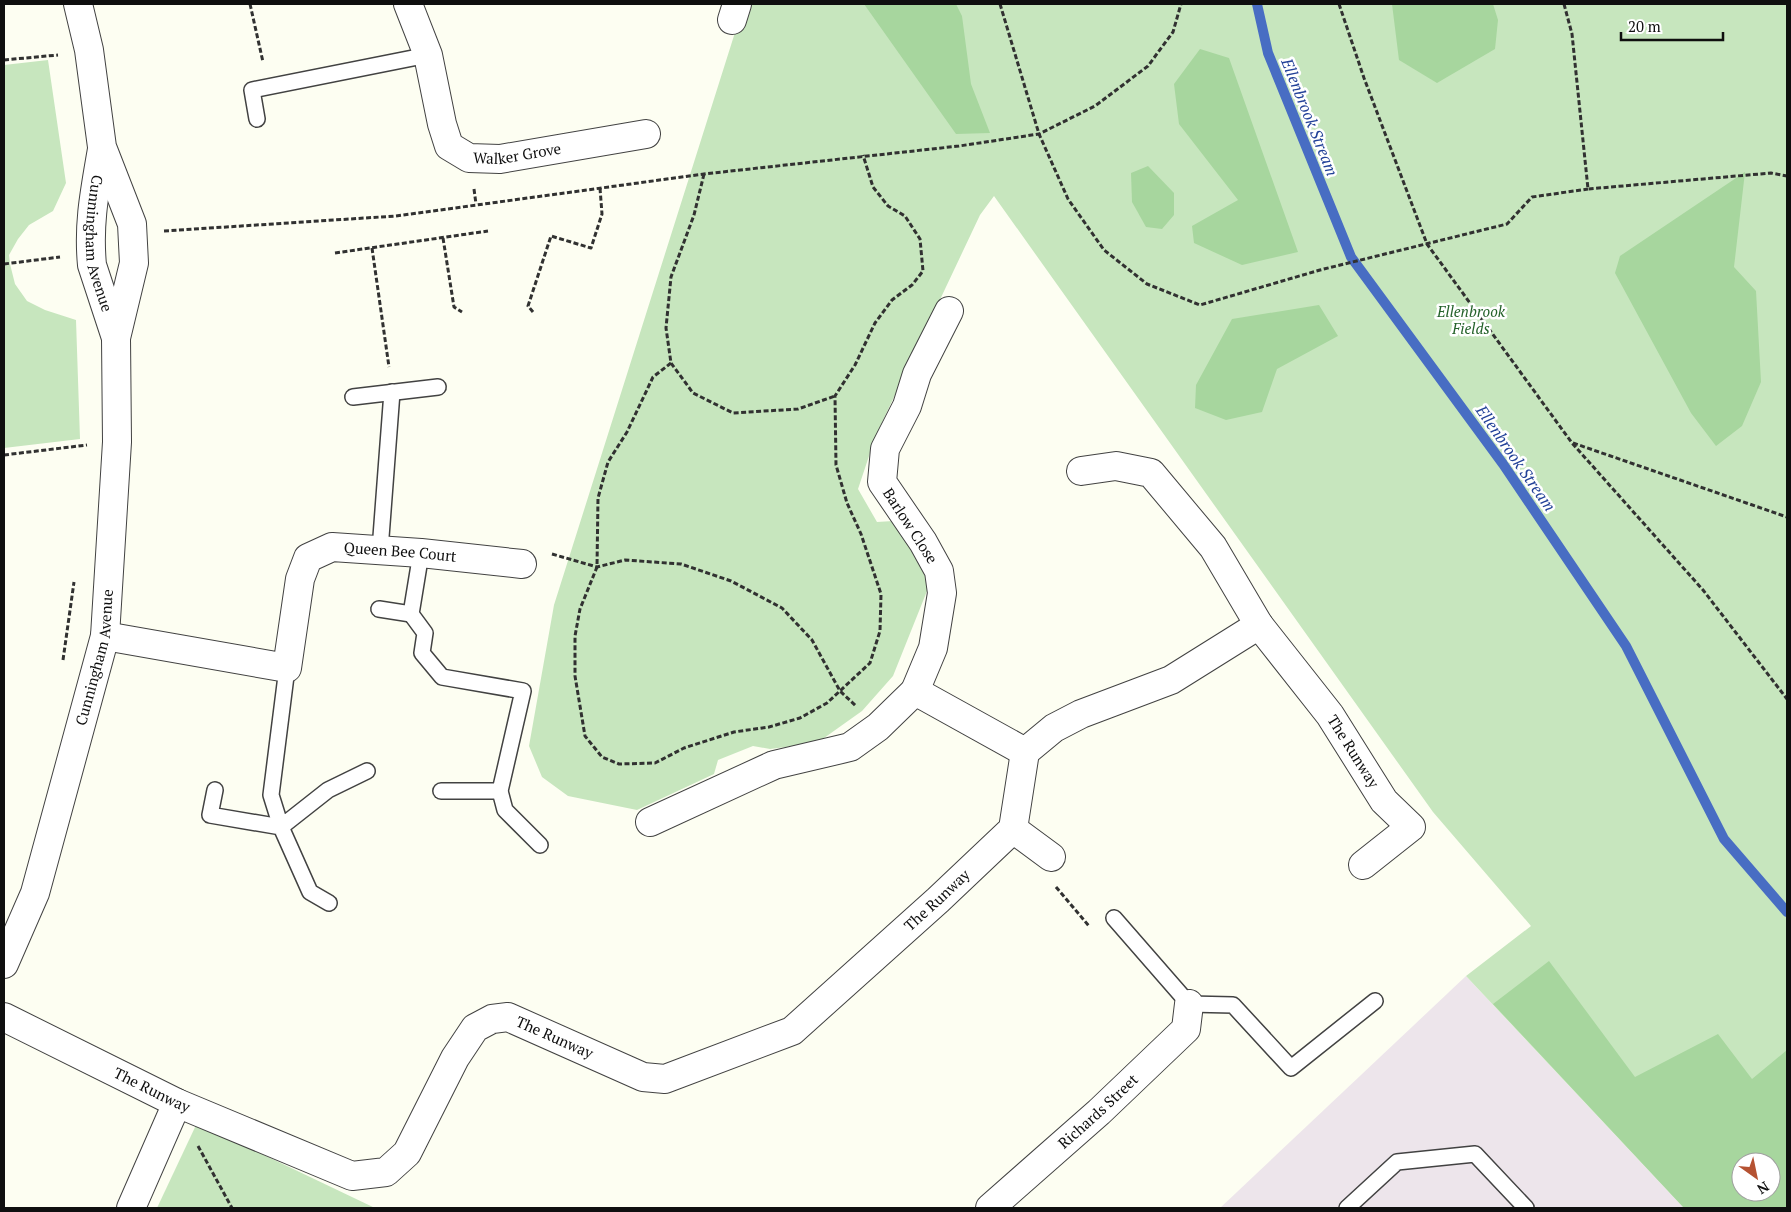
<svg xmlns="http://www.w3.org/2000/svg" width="1791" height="1212" viewBox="0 0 1791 1212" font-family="'PT Serif',serif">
<rect width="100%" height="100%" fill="#fdfef2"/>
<!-- industrial -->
<polygon fill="#ede5eb" points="1466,976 1684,1208 1220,1208"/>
<!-- green -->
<g fill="#c7e6be" fill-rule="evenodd">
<path d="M744,4H1787V1208H1684L1466,976L1531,926L1433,812L994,196L980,215L876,435L858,489L877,522L893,521L912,544L929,586L893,676L862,711L817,743L770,749L753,746L718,760L714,774L637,810L568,796L542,777L529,746L554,605ZM1741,1162H1771V1192H1741Z"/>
<polygon points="48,60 66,183 53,211 29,225 18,239 9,255 10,264 15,284 27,301 45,310 76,320 80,439 4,448 4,65"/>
<polygon points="197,1123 375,1208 157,1208"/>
</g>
<!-- forest -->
<g fill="#a7d69e" fill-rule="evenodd">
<polygon points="864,4 956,4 962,16 971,84 990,133 956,134"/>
<polygon points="1392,4 1493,4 1498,20 1495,49 1437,83 1399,60"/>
<polygon points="1200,49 1229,58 1298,252 1242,265 1194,243 1192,226 1238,200 1179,124 1174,84"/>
<polygon points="1148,166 1174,193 1174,215 1162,229 1146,227 1132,202 1131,173"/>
<polygon points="1745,172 1734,267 1756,291 1761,382 1742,426 1716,446 1691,413 1615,273 1620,256"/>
<polygon points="1319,305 1338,336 1277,369 1262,412 1226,420 1195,408 1196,385 1232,319"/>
<path d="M1549,961L1635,1077L1718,1034L1752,1079L1787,1050V1208H1684L1493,1004ZM1741,1162H1771V1192H1741Z"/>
</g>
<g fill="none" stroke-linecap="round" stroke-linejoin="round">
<!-- stream -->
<polyline stroke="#486dc3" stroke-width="10" points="1257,4 1268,53 1351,257 1503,464 1626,646 1724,839 1787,912"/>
<!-- service casing -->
<g stroke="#424242" stroke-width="18">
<g id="service">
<polyline points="257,119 252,90 428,55"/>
<polyline points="353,397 438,387"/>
<polyline points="380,550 392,392"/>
<polyline points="421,553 411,614 425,633 422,653 442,677 523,691 500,791 505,810 540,845"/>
<polyline points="379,609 411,614"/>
<polyline points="287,668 271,795 281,827 328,790 367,771"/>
<polyline points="215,790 210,815 281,827 310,892 329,903"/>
<polyline points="441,791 500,791"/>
<polyline points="1114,918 1189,1004 1233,1005 1291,1068 1375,1001"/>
<polyline points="1347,1208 1397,1162 1475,1154 1526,1208"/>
</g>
</g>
<!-- minor casing -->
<g stroke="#424242" stroke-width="30">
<g id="minor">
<path id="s1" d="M408,4L428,55L442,124L449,146L469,158L500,159L646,134"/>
<polyline points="732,20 737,4"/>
<path id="s2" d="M102,149C95,190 88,223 92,265L116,338"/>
<path id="s3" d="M1081,471L1116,466L1151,473L1213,547L1259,625L1330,715L1384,801L1411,827L1363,865"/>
<path id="s4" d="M105,636L287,668L300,579L308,558L332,547L421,553L522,564"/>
<polyline points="915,691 933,648 942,593 939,571 923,542 882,482 885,449 907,406 917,374 949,311"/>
<polyline points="650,822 774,765 850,747 878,727 915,691 1025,752"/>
<polyline points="1013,829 1051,857"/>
<path id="s5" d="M4,964L35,893L105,636L117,442L116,338L134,263L132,224L102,147L89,50L78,4"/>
<path id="s6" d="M4,1017L177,1103L352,1176L386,1172L407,1153L455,1058L475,1028L492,1019L508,1017L643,1077L665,1079L792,1031L938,900L1013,829L1025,752L1054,728L1081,714L1171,680L1259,625"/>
<polyline points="131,1208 177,1103"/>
<path id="s7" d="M990,1208L1099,1112L1186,1029L1189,1004"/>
</g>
</g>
<!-- path -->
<g stroke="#313131" stroke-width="3" stroke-dasharray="5 2.5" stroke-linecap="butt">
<polyline points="250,4 263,62"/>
<polyline points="1000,4 1039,134 1068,199 1104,250 1147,284 1200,305 1320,270 1507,224 1532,197 1588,189"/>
<polyline points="1339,4 1364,78 1427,244 1572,443 1703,590 1787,699"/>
<polyline points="1564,4 1572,34 1588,189 1771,173 1787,176"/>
<polyline points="4,60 58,55"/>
<polyline points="704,174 694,215 671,277 666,328 671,363 693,393 733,413 798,409 835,396"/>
<polyline points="474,189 476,204"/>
<polyline points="164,231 396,216 704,174 959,146 1039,134 1095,106 1148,66 1173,32 1181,4"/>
<polyline points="443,238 454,307 462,312"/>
<polyline points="372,248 389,367"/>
<polyline points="335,253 488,231"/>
<polyline points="4,264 60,257"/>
<polyline points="533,312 528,306 551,236 591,248 602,214 600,188"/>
<polyline points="671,363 653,377 627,432 608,462 598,498 597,567 580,609 575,636 575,676 585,736 602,757 619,764 655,763 684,748 734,732 769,727 800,718 827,703 870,663 880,631 881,594 861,534 847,503 836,465 835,396 855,365 875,323 892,300 912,285 923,271 920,239 905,216 888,206 873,187 863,155"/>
<polyline points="1573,443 1787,517"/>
<polyline points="4,455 87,445"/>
<polyline points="552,554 597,567 625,560 681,564 731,581 782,608 812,640 840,691 856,706"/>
<polyline points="63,660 74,582"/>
<polyline points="1056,887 1089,926"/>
<polyline points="198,1146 232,1208"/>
</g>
<!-- service -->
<use href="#service" stroke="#fff" stroke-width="15"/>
<!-- minor -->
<use href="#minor" stroke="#fff" stroke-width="28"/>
</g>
<g text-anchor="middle" stroke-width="5" stroke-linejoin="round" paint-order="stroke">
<!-- street labels -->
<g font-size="15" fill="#0f0f0f" stroke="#fff">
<text dy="5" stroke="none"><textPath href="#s1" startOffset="220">Walker Grove</textPath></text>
<text dy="5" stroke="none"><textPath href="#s2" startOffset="96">Cunningham Avenue</textPath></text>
<text transform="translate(910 526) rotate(57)" y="5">Barlow Close</text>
<text dy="5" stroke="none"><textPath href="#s4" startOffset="392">Queen Bee Court</textPath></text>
<text dy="5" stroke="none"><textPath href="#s5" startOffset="321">Cunningham Avenue</textPath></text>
<text dy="5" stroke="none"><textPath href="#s3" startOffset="416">The Runway</textPath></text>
<text dy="5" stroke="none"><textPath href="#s6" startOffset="1124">The Runway</textPath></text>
<text dy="5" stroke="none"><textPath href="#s6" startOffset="674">The Runway</textPath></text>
<text dy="5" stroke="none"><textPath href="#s6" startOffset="165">The Runway</textPath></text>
<text dy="5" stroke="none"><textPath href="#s7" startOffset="145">Richards Street</textPath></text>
</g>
<!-- park labels -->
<g font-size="15" font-style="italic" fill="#24622a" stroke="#fff">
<text x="1471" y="317">Ellenbrook<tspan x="1471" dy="17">Fields</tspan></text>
</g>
<!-- water labels -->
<g font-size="16" font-style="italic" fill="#224198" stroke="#fff">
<text transform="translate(1310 117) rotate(68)" y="6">Ellenbrook Stream</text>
<text transform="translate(1516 458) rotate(55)" y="6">Ellenbrook Stream</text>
</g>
</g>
<!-- border -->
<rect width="1791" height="1212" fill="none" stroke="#0f0f0f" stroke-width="10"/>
<!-- north arrow -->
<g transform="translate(1756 1177) rotate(147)"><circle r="24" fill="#ffffff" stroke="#9f9f9f"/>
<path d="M0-4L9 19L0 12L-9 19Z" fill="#b55232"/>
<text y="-8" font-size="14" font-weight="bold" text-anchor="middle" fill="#0f0f0f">N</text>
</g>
<!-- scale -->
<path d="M1621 32v8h102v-8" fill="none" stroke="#0f0f0f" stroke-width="2.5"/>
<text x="1628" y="32" font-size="15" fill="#0f0f0f" stroke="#ffffff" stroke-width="4" paint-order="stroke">20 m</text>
</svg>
